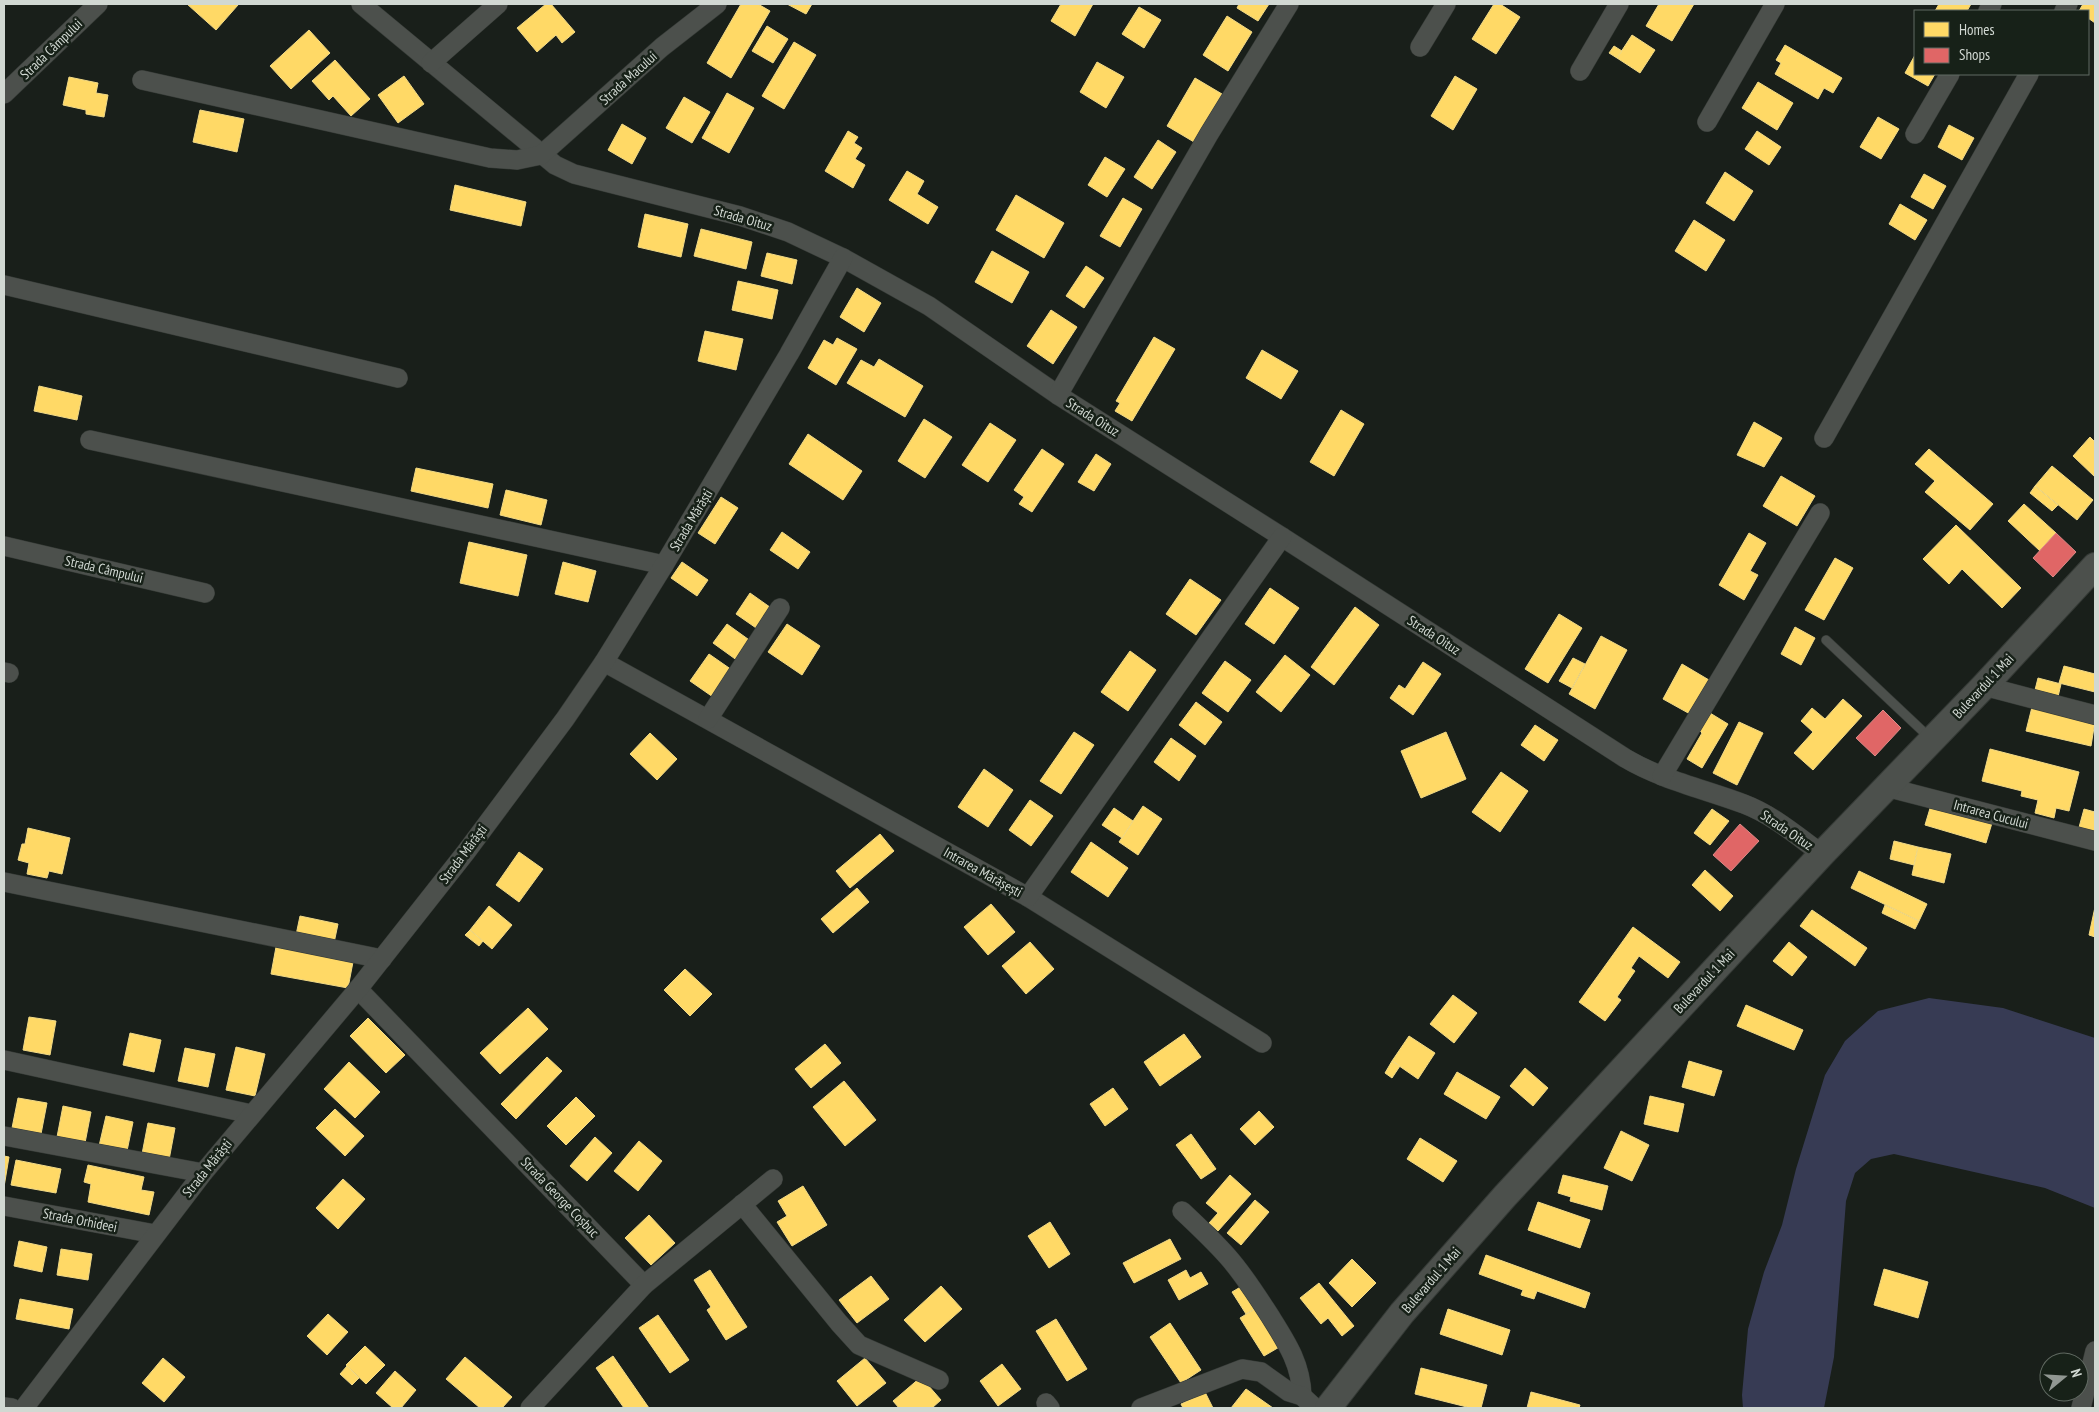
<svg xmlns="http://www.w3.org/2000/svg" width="2099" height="1412" viewBox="0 0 2099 1412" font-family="'PT Sans Narrow',sans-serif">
<rect width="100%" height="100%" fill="#191f1a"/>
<!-- green -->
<polygon fill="#373b54" points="1929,998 2003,1008 2095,1038 2095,1208 2045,1188 1943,1165 1894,1154 1871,1159 1855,1173 1846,1201 1834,1357 1824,1408 1743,1408 1742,1395 1748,1329 1764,1272 1782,1225 1796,1169 1825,1075 1845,1041 1878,1011"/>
<!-- homes -->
<g fill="#ffd966" stroke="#f1d986">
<polygon points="187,4 236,4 238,5 216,30"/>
<polygon points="546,4 551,4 575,32 562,43 556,35 537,52 517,28"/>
<polygon points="741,4 758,4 770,11 731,78 707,63"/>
<polygon points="787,4 812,4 806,14"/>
<polygon points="1061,4 1093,4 1075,36 1051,21"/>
<polygon points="1239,4 1269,4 1258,21 1237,8"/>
<polygon points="1494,4 1500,4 1520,17 1496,54 1472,39"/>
<polygon points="1659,4 1694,4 1672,41 1646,26"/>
<polygon points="1939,4 1971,4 1967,11 1935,11"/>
<polygon points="2083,4 2095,4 2095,23 2088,18 2088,11 2079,11"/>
<polygon points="1139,7 1161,20 1144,48 1122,34"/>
<polygon points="1227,16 1252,32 1228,71 1203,55"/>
<polygon points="767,26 788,39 773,63 752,51"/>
<polygon points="309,30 330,53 291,89 270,66"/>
<polygon points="1632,35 1655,50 1640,73 1617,58"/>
<polygon points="794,42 816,55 784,109 762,96"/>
<polygon points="1785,45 1842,78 1833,93 1824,88 1818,99 1775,74 1781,63 1776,60"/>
<polygon points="1614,46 1622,51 1617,58 1609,53"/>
<polygon points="1915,55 1915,74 1935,74 1928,86 1905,73"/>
<polygon points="335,60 370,99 351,116 333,96 329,100 312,81"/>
<polygon points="1097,62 1124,77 1106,108 1080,92"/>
<polygon points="404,76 424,104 398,123 378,95"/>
<polygon points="1455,76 1477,89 1453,130 1431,116"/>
<polygon points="69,77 98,83 96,93 108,95 104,117 86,114 86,110 63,105"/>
<polygon points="1195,78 1222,94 1194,142 1167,126"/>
<polygon points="1758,82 1793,103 1777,130 1742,108"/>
<polygon points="727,93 754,108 729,153 702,138"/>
<polygon points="684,97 710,112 692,143 666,128"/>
<polygon points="200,110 244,119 237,152 193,142"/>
<polygon points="1878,117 1899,129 1881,159 1860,147"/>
<polygon points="622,124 646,138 632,164 608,150"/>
<polygon points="1949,125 1974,138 1962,160 1938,147"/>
<polygon points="848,131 858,137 854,143 862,148 855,159 865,165 853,188 825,171"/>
<polygon points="1757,131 1781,147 1769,165 1745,149"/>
<polygon points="1158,140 1176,152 1152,189 1134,177"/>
<polygon points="1105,157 1125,169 1107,197 1088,185"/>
<polygon points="907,171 924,181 917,194 938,207 928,224 889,200"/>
<polygon points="1725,172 1753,191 1734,221 1706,203"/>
<polygon points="1924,174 1946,186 1933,209 1911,197"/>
<polygon points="455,185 526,202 521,226 450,210"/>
<polygon points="1016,195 1064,223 1044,258 996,230"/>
<polygon points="1123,198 1142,209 1120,247 1100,236"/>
<polygon points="1900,204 1927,220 1915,240 1889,224"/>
<polygon points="645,214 688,224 681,257 638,247"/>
<polygon points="1694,220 1725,240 1706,271 1675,251"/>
<polygon points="701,229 752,242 746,269 694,256"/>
<polygon points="992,251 1029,272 1012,303 975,282"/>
<polygon points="767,253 797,260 792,284 761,276"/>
<polygon points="1086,266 1104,278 1084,308 1066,296"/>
<polygon points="738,281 778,290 772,319 732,310"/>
<polygon points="857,288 881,303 864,332 840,317"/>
<polygon points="1051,310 1077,327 1053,364 1027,346"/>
<polygon points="705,331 743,339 736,370 698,361"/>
<polygon points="1154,337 1175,349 1132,421 1115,411 1120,403 1116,401"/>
<polygon points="837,338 857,349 836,385 808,368 824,340 833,345"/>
<polygon points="1262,350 1298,371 1281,399 1246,378"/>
<polygon points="879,359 923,386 905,417 847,383 861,360 874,367"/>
<polygon points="39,386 82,396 77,420 34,411"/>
<polygon points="1341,410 1364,424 1334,476 1310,462"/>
<polygon points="924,419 952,437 925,478 898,461"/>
<polygon points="1754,422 1782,438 1764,467 1737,455"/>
<polygon points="990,423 1016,440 988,482 962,465"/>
<polygon points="808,434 862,471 843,500 789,464"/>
<polygon points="2090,437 2095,442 2095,477 2073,456"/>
<polygon points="1042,449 1064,464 1032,512 1019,504 1024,497 1014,490"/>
<polygon points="1929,449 1993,504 1970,530 1925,492 1935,481 1915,464"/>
<polygon points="1096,454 1111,464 1094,491 1078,482"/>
<polygon points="2052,466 2093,500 2077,520 2035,486"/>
<polygon points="416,468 493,484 488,508 411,491"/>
<polygon points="1781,476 1815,496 1797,526 1763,506"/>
<polygon points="2035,486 2058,505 2052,511 2030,493"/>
<polygon points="506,490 547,500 541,525 500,515"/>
<polygon points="721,497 738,508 715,544 698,533"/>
<polygon points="2024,504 2056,533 2040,551 2008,521"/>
<polygon points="1956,525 2021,588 2002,608 1962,569 1949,584 1923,559"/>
<polygon points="782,532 810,552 798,569 770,550"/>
<polygon points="1749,533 1766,543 1750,571 1758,575 1744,600 1719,585"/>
<polygon points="469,542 527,555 518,596 460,583"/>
<polygon points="1835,558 1853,568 1824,620 1805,610"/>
<polygon points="563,562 596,571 588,602 555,594"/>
<polygon points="682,562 708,580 697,596 671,578"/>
<polygon points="1190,579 1221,600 1196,635 1166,614"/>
<polygon points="1270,588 1299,608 1274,644 1245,624"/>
<polygon points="750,593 774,610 759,630 736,614"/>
<polygon points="1355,607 1379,625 1334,685 1311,667"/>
<polygon points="1559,614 1582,628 1548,683 1525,669"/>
<polygon points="727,624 752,642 738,661 713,643"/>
<polygon points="787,624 820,646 802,675 768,652"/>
<polygon points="1795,627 1815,638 1801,665 1781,654"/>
<polygon points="1601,636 1627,650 1595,709 1569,694"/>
<polygon points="1130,651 1156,670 1128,711 1101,692"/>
<polygon points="709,654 732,670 713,697 690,681"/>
<polygon points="1285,655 1310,675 1281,712 1256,692"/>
<polygon points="1573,658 1585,664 1572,688 1559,681"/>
<polygon points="1225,661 1251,680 1228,712 1202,693"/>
<polygon points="1423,662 1441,674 1413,715 1390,698 1399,685 1405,689"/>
<polygon points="1682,664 1709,680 1690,714 1663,699"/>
<polygon points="2064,666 2095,674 2095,692 2059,683"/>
<polygon points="2038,678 2061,684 2057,701 2034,694"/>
<polygon points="1843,699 1862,716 1813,770 1794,753 1813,732 1801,721 1812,708 1825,719"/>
<polygon points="1196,702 1222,722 1205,745 1179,725"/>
<polygon points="2032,707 2095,721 2091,746 2026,731"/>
<polygon points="1710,713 1728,724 1702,768 1687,759 1702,733 1700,731"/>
<polygon points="1739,722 1763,733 1737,785 1713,773"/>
<polygon points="1535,725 1558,740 1544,761 1521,745"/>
<polygon points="1074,732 1094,745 1061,794 1040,781"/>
<polygon points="1446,732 1466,779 1421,798 1401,751"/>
<polygon points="650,733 677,759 657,780 630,754"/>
<polygon points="1171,738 1196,756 1179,781 1154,762"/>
<polygon points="1990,749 2079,772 2069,811 2056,808 2054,818 2035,813 2038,800 2021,796 2022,791 1982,781"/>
<polygon points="984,769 1013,790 988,827 958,807"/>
<polygon points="1501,772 1528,791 1500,832 1472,812"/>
<polygon points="1030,800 1053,816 1031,846 1009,830"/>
<polygon points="1931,805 1992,823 1986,843 1925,825"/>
<polygon points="1143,806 1162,819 1138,855 1119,842"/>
<polygon points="1114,808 1133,821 1122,838 1102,825"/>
<polygon points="1712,809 1729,821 1710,845 1694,833"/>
<polygon points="2084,809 2095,812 2095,836 2078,831"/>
<polygon points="28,828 70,838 62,874 49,871 47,878 27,874 29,863 18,860 22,844 25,844"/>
<polygon points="880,834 894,851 850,888 836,871"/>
<polygon points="1894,841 1918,847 1914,865 1890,859"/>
<polygon points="1091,842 1128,868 1108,897 1071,872"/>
<polygon points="1918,847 1951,854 1944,883 1912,875"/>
<polygon points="519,852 543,869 519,902 496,885"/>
<polygon points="1705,870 1733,896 1720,911 1692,885"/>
<polygon points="1859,871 1927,904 1919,921 1851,888"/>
<polygon points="857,888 869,902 833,933 821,919"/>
<polygon points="991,904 1015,932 988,955 964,927"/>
<polygon points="1885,905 1919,921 1915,929 1882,913"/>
<polygon points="489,906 512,925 492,949 470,930"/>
<polygon points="2095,907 2095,937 2089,935"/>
<polygon points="1812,910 1867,948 1855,966 1800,926"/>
<polygon points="300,916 338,924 334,943 296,935"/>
<polygon points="1633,927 1680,962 1668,978 1639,956 1631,968 1635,971 1617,997 1621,1000 1605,1021 1579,1002"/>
<polygon points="470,930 483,941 479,946 465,935"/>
<polygon points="1030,942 1054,969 1026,994 1002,966"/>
<polygon points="1789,942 1807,957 1792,976 1773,961"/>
<polygon points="276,947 353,962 348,988 271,974"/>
<polygon points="685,969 712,994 690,1016 664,990"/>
<polygon points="1453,995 1477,1013 1454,1043 1430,1024"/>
<polygon points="1746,1005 1803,1030 1794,1050 1737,1026"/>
<polygon points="528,1008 548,1029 500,1074 480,1053"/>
<polygon points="29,1017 56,1021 50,1055 23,1050"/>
<polygon points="368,1018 405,1055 386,1073 350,1036"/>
<polygon points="130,1033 161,1040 154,1072 123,1065"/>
<polygon points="1184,1034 1201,1057 1160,1086 1144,1062"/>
<polygon points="1409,1036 1435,1053 1418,1079 1392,1061"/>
<polygon points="825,1044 841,1063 811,1088 795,1069"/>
<polygon points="236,1047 265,1054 255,1096 226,1090"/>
<polygon points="185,1048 215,1054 208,1087 178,1081"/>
<polygon points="547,1057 562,1071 516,1119 501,1104"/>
<polygon points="1392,1061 1400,1066 1392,1078 1385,1073"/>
<polygon points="1689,1061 1722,1071 1714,1096 1682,1087"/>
<polygon points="349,1062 380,1092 355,1118 324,1089"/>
<polygon points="1525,1068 1548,1088 1533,1106 1510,1086"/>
<polygon points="1457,1072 1500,1097 1486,1119 1444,1094"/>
<polygon points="844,1081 876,1120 845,1146 813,1107"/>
<polygon points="1113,1088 1128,1109 1105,1126 1090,1104"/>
<polygon points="1650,1096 1684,1104 1678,1132 1644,1124"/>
<polygon points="576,1097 595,1116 566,1145 547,1126"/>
<polygon points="18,1098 47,1103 41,1134 12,1128"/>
<polygon points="63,1106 91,1112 85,1143 57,1137"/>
<polygon points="335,1109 364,1136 345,1156 316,1128"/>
<polygon points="1259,1111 1274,1127 1255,1145 1240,1129"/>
<polygon points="106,1116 133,1122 127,1151 99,1146"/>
<polygon points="148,1123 175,1128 169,1160 142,1154"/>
<polygon points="1621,1131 1649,1145 1632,1181 1604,1168"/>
<polygon points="1191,1134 1216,1169 1201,1179 1176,1145"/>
<polygon points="595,1137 612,1153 587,1181 570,1166"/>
<polygon points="1420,1138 1457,1161 1443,1182 1407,1159"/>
<polygon points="639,1141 662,1161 638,1191 614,1171"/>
<polygon points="4,1156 9,1157 4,1187"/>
<polygon points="16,1160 61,1169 56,1193 11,1185"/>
<polygon points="88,1165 144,1177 141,1190 154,1192 149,1215 88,1202 91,1184 84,1182"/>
<polygon points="1230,1175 1251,1194 1218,1231 1209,1223 1218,1213 1206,1203"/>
<polygon points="1563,1175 1608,1186 1602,1210 1570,1201 1571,1197 1558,1193"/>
<polygon points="343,1179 365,1199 338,1229 316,1208"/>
<polygon points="803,1186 827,1225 792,1246 777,1222 787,1216 778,1201"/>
<polygon points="1255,1200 1269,1212 1241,1245 1227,1233"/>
<polygon points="1538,1202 1590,1220 1580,1248 1528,1230"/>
<polygon points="649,1215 675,1243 651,1265 625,1238"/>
<polygon points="1050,1222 1070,1254 1049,1268 1028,1236"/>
<polygon points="1170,1239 1181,1259 1134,1283 1123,1263"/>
<polygon points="19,1241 47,1247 42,1272 14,1266"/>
<polygon points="61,1249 92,1254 88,1280 57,1275"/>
<polygon points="1486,1255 1590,1293 1585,1308 1537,1291 1534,1299 1521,1295 1523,1290 1479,1274"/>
<polygon points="1352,1259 1376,1283 1352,1307 1329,1283"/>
<polygon points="1884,1269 1928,1282 1918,1318 1874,1305"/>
<polygon points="710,1270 747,1327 726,1340 707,1310 711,1307 694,1280"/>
<polygon points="1186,1270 1190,1278 1201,1272 1208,1284 1179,1300 1168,1280"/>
<polygon points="871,1276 889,1299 857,1323 839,1300"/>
<polygon points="1319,1283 1354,1326 1342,1336 1328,1318 1321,1324 1300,1298"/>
<polygon points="1244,1285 1258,1307 1246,1314 1232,1292"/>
<polygon points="941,1286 962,1309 925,1342 904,1320"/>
<polygon points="20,1299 73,1309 69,1329 16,1319"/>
<polygon points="1258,1307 1281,1346 1264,1356 1240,1318"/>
<polygon points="1448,1309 1510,1330 1502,1355 1440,1334"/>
<polygon points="328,1314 348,1332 327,1355 307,1336"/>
<polygon points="658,1315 689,1360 670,1373 639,1328"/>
<polygon points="1056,1319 1087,1369 1067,1381 1036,1331"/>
<polygon points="1170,1323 1201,1370 1181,1383 1150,1337"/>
<polygon points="365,1346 385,1365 366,1384 346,1365"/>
<polygon points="613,1356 649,1408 624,1408 596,1368"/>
<polygon points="465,1357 512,1397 502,1408 480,1408 446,1379"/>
<polygon points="163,1358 185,1377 164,1402 142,1383"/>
<polygon points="865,1358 886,1383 857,1406 837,1381"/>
<polygon points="1002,1364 1021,1389 998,1406 980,1381"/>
<polygon points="347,1366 359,1378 352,1385 340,1374"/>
<polygon points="1421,1368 1487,1385 1481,1408 1471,1408 1415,1394"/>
<polygon points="395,1371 416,1390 401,1408 393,1408 376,1393"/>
<polygon points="921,1377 941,1400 932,1408 899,1408 893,1401"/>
<polygon points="1246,1389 1273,1408 1231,1408"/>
<polygon points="1205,1392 1213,1408 1183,1408 1181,1404"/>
<polygon points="1531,1392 1580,1405 1579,1408 1527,1408"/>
</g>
<!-- shops -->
<g fill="#e06666" stroke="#dc8886">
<polygon points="2056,533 2076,552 2053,577 2033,558"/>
<polygon points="1883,710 1901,728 1875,756 1856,738"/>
<polygon points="1740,824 1759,841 1731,871 1713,855"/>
</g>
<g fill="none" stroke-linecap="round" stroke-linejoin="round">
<!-- lane casing -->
<g stroke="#353a36" stroke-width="10">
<polyline id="lane" points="1826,640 1931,739"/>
</g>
<!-- street casing -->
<g stroke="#353a36" stroke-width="20">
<g id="street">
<path d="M361,4L555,165L574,174L740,216L788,232L843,258L929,306L1058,395L1282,537L1625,758C1662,780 1704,789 1744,804C1773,815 1797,836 1822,854"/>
<polyline points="1988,11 1992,4"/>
<polyline points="2064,11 2068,4"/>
<polyline points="1420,47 1446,4"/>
<polyline points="431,63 498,4"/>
<polyline points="1580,71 1619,4"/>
<polyline points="142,80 490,158 517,160 541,155 662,47 717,4"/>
<polyline points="4,94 98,4"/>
<polyline points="1707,122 1775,4"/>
<polyline points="1915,134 1950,74"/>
<polyline points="4,285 398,378"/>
<polyline points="1058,395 1209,134 1289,4"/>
<polyline points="1824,438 2029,74"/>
<polyline points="90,440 664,565"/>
<polyline points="4,546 205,593"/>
<polyline points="604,662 1028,897 1262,1043"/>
<polyline points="4,672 9,673"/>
<polyline points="1984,686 2095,715"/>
<polyline points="708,719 780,608"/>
<polyline points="1662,776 1820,513"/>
<polyline points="1886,787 2095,841"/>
<polyline points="4,882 382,959"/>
<polyline points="1028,897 1282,537"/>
<polyline points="358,989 644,1285"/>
<polyline points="4,1060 251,1114"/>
<polyline points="4,1136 203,1173"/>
<polyline points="742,1204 839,1323 859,1345 939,1380"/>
<polyline points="4,1206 155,1234"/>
<path d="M1182,1211C1198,1226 1214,1241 1228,1257C1244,1275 1257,1296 1270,1316C1287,1343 1301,1364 1302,1396"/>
<polyline points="1046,1403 1050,1408"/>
<polyline points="4,1407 12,1408"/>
<polyline points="24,1408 203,1173 358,989 466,852 565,719 604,662 664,565 789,354 843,258"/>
<polyline points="530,1408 644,1285 773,1179"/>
<polyline points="1141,1408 1242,1369 1261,1372 1289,1392 1302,1396 1315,1408"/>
<polyline points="2081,1408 2095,1351"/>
</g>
</g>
<!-- secondary casing -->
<g stroke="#353a36" stroke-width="28">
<polyline id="secondary" points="1328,1408 1402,1313 1505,1196 1822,854 1984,686 2095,566"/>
</g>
<!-- lane -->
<use href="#lane" stroke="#4c504c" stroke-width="9"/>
<!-- street -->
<use href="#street" stroke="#4c504c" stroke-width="19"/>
<!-- secondary -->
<use href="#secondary" stroke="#4c504c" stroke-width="26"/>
</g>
<g text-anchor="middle" stroke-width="5" stroke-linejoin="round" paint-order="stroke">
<!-- street labels -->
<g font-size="14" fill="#d1d8d2" stroke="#172118">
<text transform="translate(51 49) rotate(-44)" y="5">Strada Câmpului</text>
<text transform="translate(628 78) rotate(-42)" y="5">Strada Macului</text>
<text transform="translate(743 218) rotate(16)" y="5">Strada Oituz</text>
<text transform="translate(1093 417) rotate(32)" y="5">Strada Oituz</text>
<text transform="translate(691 520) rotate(-59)" y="5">Strada Mărăști</text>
<text transform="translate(104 569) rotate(13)" y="5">Strada Câmpului</text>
<text transform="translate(1434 635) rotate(33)" y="5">Strada Oituz</text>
<text transform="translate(1983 686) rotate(-47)" y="5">Bulevardul 1 Mai</text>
<text transform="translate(1991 814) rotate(15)" y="5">Intrarea Cucului</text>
<text transform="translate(1787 830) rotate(34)" y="5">Strada Oituz</text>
<text transform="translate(463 854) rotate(-53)" y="5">Strada Mărăști</text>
<text transform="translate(983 872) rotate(29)" y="5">Intrarea Mărășești</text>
<text transform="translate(1704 981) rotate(-47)" y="5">Bulevardul 1 Mai</text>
<text transform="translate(207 1168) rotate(-51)" y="5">Strada Mărăști</text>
<text transform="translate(560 1197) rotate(46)" y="5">Strada George Coșbuc</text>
<text transform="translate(80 1220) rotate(11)" y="5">Strada Orhideei</text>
<text transform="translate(1431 1280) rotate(-49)" y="5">Bulevardul 1 Mai</text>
</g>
</g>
<!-- border -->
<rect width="2099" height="1412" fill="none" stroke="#d1d8d2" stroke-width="10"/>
<!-- legend -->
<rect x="1914" y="10" width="175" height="65" fill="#172118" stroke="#616a62"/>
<rect x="1924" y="22" width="25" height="15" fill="#ffd966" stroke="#616a62"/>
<text x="1959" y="35" font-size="15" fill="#d1d8d2">Homes</text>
<rect x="1924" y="48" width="25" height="15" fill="#e06666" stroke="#616a62"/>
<text x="1959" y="60" font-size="15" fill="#d1d8d2">Shops</text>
<!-- north arrow -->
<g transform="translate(2064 1377) rotate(72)"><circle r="24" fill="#172118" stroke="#616a62"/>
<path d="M0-4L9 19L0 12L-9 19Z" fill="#919792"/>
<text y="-8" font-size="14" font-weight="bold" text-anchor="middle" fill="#d1d8d2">N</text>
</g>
</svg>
